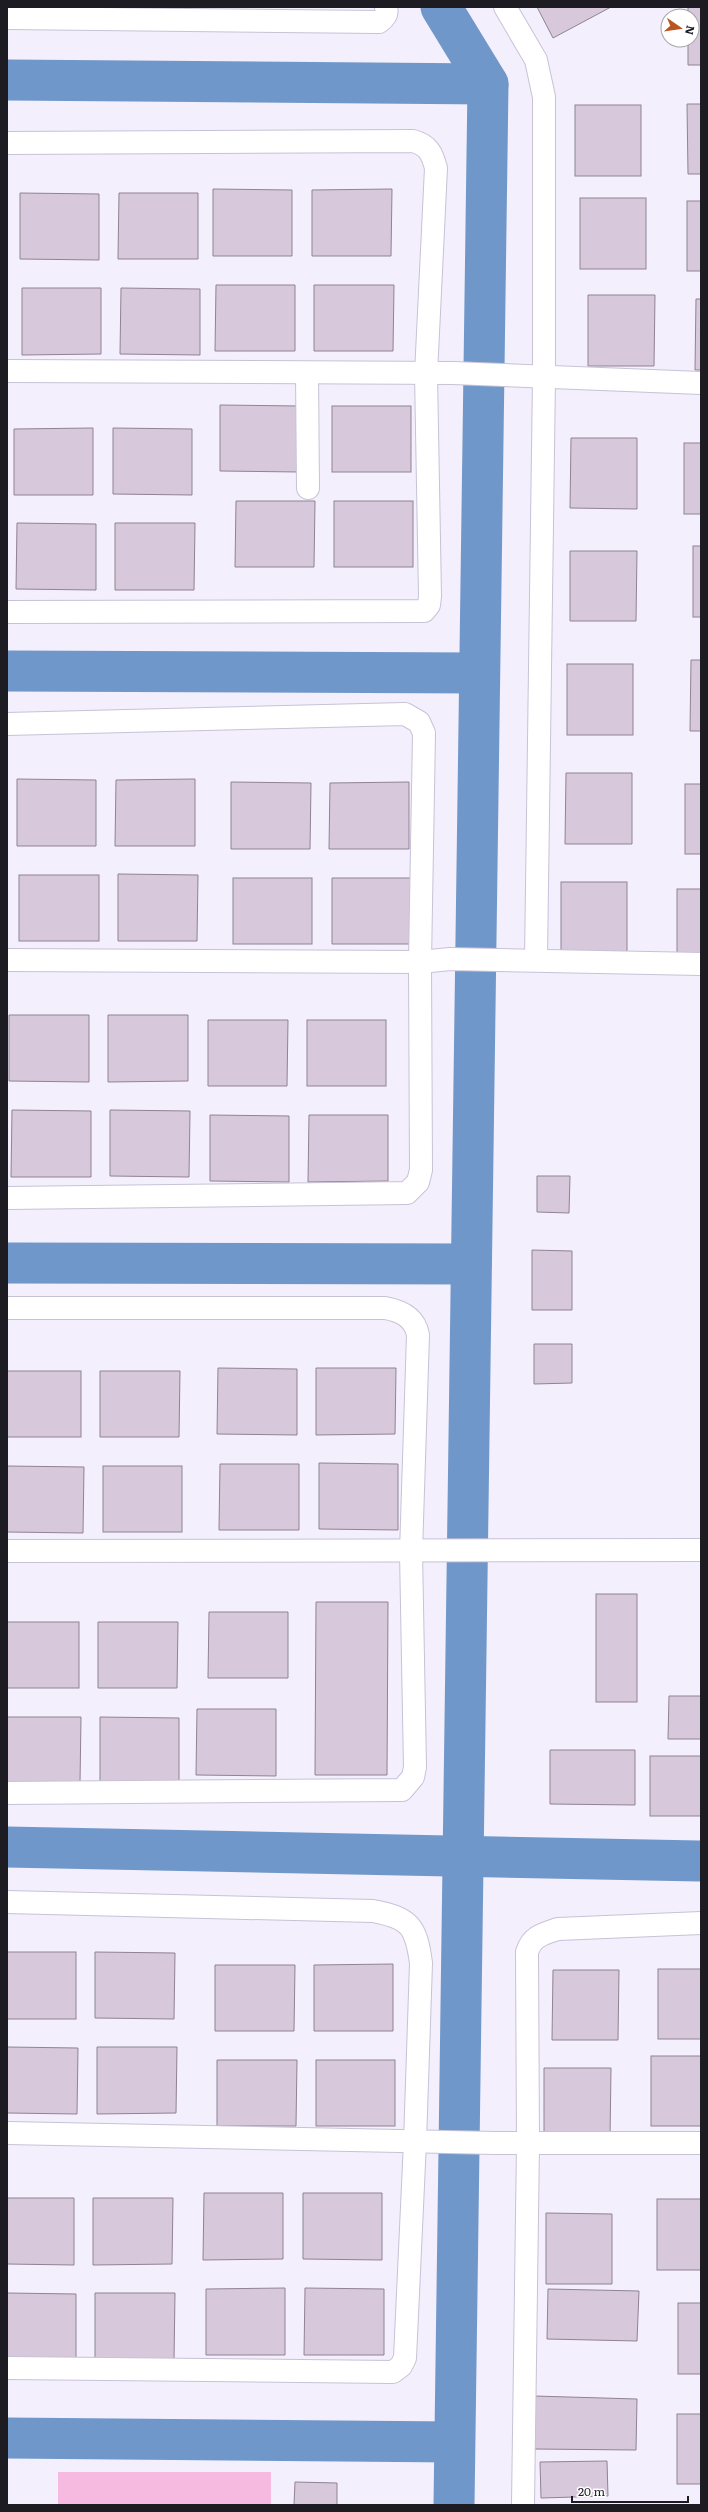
<svg xmlns="http://www.w3.org/2000/svg" width="708" height="2512" viewBox="0 0 708 2512" font-family="Literata,serif">
<rect width="100%" height="100%" fill="#f3effc"/>
<!-- green -->
<rect fill="#f6b9e0" x="58" y="2472" width="213" height="33"/>
<g fill="none" stroke-linecap="round" stroke-linejoin="round">
<!-- canal -->
<g stroke="#7097ca" stroke-width="41">
<polyline points="441,7 488,84 454,2505"/>
<polyline points="7,80 488,84"/>
<polyline points="7,671 479,673"/>
<polyline points="7,1263 471,1264"/>
<polyline points="7,1847 699,1861"/>
<polyline points="7,2438 454,2442"/>
</g>
</g>
<!-- building -->
<g fill="#d7c9db" stroke="#908393">
<polygon points="537,7 611,7 553,38"/>
<polygon points="688,7 701,7 701,65 688,65 688,40 692,40 692,16 688,16"/>
<polygon points="687,104 701,104 701,174 688,174"/>
<rect x="575" y="105" width="66" height="71"/>
<polygon points="213,189 292,190 292,256 213,256"/>
<polygon points="392,189 391,256 312,256 312,190"/>
<polygon points="20,193 99,194 99,260 20,259"/>
<polygon points="119,193 198,193 198,259 118,259"/>
<rect x="580" y="198" width="66" height="71"/>
<rect x="687" y="201" width="14" height="70"/>
<polygon points="216,285 295,285 295,351 215,351"/>
<polygon points="314,285 394,285 393,351 314,351"/>
<polygon points="22,288 101,288 101,354 22,355"/>
<polygon points="121,288 200,289 200,355 120,354"/>
<polygon points="588,295 655,295 654,366 588,366"/>
<polygon points="696,299 701,299 701,370 695,370"/>
<polygon points="220,405 299,406 299,472 220,471"/>
<rect x="332" y="406" width="79" height="66"/>
<polygon points="93,428 93,495 14,495 14,429"/>
<polygon points="113,428 192,429 192,495 113,494"/>
<polygon points="571,438 637,438 637,509 570,508"/>
<rect x="684" y="443" width="17" height="71"/>
<polygon points="236,501 315,501 314,567 235,567"/>
<rect x="334" y="501" width="79" height="66"/>
<polygon points="17,523 96,524 96,590 16,589"/>
<polygon points="115,523 195,523 194,590 115,590"/>
<rect x="693" y="546" width="8" height="71"/>
<polygon points="570,551 637,551 636,621 570,621"/>
<polygon points="691,660 701,660 701,731 690,731"/>
<rect x="567" y="664" width="66" height="71"/>
<polygon points="566,773 632,773 632,844 565,844"/>
<polygon points="17,779 96,780 96,846 17,846"/>
<polygon points="195,779 195,846 115,846 116,780"/>
<polygon points="231,782 311,783 310,849 231,849"/>
<polygon points="409,782 409,849 329,849 330,783"/>
<rect x="685" y="784" width="16" height="70"/>
<polygon points="118,874 198,875 197,941 118,941"/>
<rect x="19" y="875" width="80" height="66"/>
<rect x="233" y="878" width="79" height="66"/>
<polygon points="332,878 412,878 411,944 332,944"/>
<rect x="561" y="882" width="66" height="71"/>
<rect x="677" y="889" width="24" height="70"/>
<polygon points="9,1015 89,1015 89,1082 9,1081"/>
<polygon points="108,1015 188,1015 188,1081 108,1082"/>
<polygon points="208,1020 288,1020 287,1086 208,1086"/>
<rect x="307" y="1020" width="79" height="66"/>
<polygon points="12,1110 91,1111 91,1177 11,1177"/>
<polygon points="110,1110 190,1111 189,1177 110,1176"/>
<polygon points="210,1115 289,1116 289,1182 210,1181"/>
<polygon points="309,1115 388,1115 388,1181 308,1182"/>
<polygon points="537,1176 570,1176 569,1213 537,1212"/>
<polygon points="532,1250 572,1251 572,1310 532,1310"/>
<polygon points="534,1344 572,1344 572,1383 534,1384"/>
<polygon points="218,1368 297,1369 297,1435 217,1434"/>
<polygon points="316,1368 396,1368 395,1434 316,1435"/>
<rect x="7" y="1371" width="74" height="66"/>
<polygon points="100,1371 180,1371 179,1437 100,1437"/>
<polygon points="319,1463 398,1464 398,1530 319,1529"/>
<polygon points="220,1464 299,1464 299,1530 219,1530"/>
<polygon points="7,1466 84,1467 83,1533 7,1532"/>
<rect x="103" y="1466" width="79" height="66"/>
<rect x="596" y="1594" width="41" height="108"/>
<polygon points="316,1602 388,1602 387,1775 315,1775"/>
<polygon points="209,1612 288,1612 288,1678 208,1678"/>
<rect x="7" y="1622" width="72" height="66"/>
<polygon points="98,1622 178,1622 177,1688 98,1688"/>
<polygon points="669,1696 701,1696 701,1739 668,1739"/>
<polygon points="197,1709 276,1709 276,1776 196,1775"/>
<polygon points="7,1717 81,1717 80,1784 7,1784"/>
<polygon points="100,1717 179,1718 179,1784 100,1783"/>
<polygon points="550,1750 635,1750 635,1805 550,1804"/>
<rect x="650" y="1756" width="51" height="60"/>
<rect x="7" y="1952" width="69" height="67"/>
<polygon points="95,1952 175,1953 174,2019 95,2018"/>
<polygon points="393,1964 393,2031 314,2031 314,1965"/>
<polygon points="215,1965 295,1965 294,2031 215,2031"/>
<rect x="658" y="1969" width="43" height="70"/>
<polygon points="553,1970 619,1970 618,2040 552,2040"/>
<polygon points="7,2047 78,2048 77,2114 7,2113"/>
<polygon points="97,2047 177,2047 176,2113 97,2114"/>
<rect x="651" y="2056" width="50" height="70"/>
<polygon points="217,2060 297,2060 296,2126 217,2126"/>
<rect x="316" y="2060" width="79" height="66"/>
<polygon points="544,2068 611,2068 610,2138 544,2138"/>
<polygon points="204,2193 283,2193 283,2259 203,2260"/>
<polygon points="303,2193 382,2193 382,2260 303,2259"/>
<polygon points="7,2198 74,2198 74,2265 7,2264"/>
<polygon points="93,2198 173,2198 172,2264 93,2265"/>
<rect x="657" y="2199" width="44" height="71"/>
<polygon points="546,2213 612,2214 612,2284 546,2284"/>
<polygon points="285,2288 285,2355 206,2355 206,2289"/>
<polygon points="305,2288 384,2289 384,2355 304,2355"/>
<polygon points="548,2289 639,2291 637,2341 547,2339"/>
<polygon points="7,2293 76,2294 76,2360 7,2360"/>
<polygon points="95,2293 175,2293 174,2360 95,2359"/>
<rect x="678" y="2303" width="23" height="71"/>
<polygon points="534,2396 637,2399 636,2450 534,2449"/>
<rect x="677" y="2414" width="24" height="70"/>
<polygon points="607,2461 608,2496 541,2498 540,2462"/>
<polygon points="295,2482 337,2483 337,2505 294,2505"/>
</g>
<g fill="none" stroke-linecap="round" stroke-linejoin="round">
<!-- minor casing -->
<g stroke="#c8c2d6" stroke-width="24">
<g id="minor">
<polyline points="505,7 536,60 544,97 544,378 536,960"/>
<path d="M7,18L379,22C385,18 388,14 386,7"/>
<path d="M7,143L413,141C428,145 432,153 436,168L426,374L430,596L429,605L424,611L7,612"/>
<polyline points="7,371 453,373 701,383"/>
<polyline points="307,373 308,488"/>
<polyline points="7,724 405,714 419,722 424,733 420,962 421,1170 418,1182 407,1193 7,1198"/>
<polyline points="7,960 420,962 450,959 701,964"/>
<path d="M7,1308H385C402,1311 415,1318 418,1335L411,1552L415,1767L413,1777L402,1790L7,1793"/>
<polyline points="7,1551 701,1550"/>
<path d="M7,1902L373,1911C410,1918 416,1926 421,1963L415,2142L405,2358L401,2366L393,2372L7,2368"/>
<polyline points="7,2133 496,2143 701,2143"/>
<path d="M523,2505L528,2143L527,1952C532,1936 543,1934 558,1929L701,1923"/>
</g>
</g>
<!-- minor -->
<use href="#minor" stroke="#fff" stroke-width="22"/>
</g>
<!-- border -->
<rect width="708" height="2512" fill="none" stroke="#1e1c23" stroke-width="16"/>
<!-- north arrow -->
<g transform="translate(680 28) rotate(103)"><circle r="19" fill="#ffffff" stroke="#a5a4a7"/>
<path d="M0-3L7 15L0 10L-7 15Z" fill="#ba5521"/>
<text y="-6" font-size="11" font-weight="bold" text-anchor="middle" fill="#1e1c23">N</text>
</g>
<!-- scale -->
<path d="M572 2496v6h116v-6" fill="none" stroke="#1e1c23" stroke-width="2"/>
<text x="578" y="2496" font-size="12" fill="#1e1c23" stroke="#ffffff" stroke-width="3" paint-order="stroke">20 m</text>
</svg>
